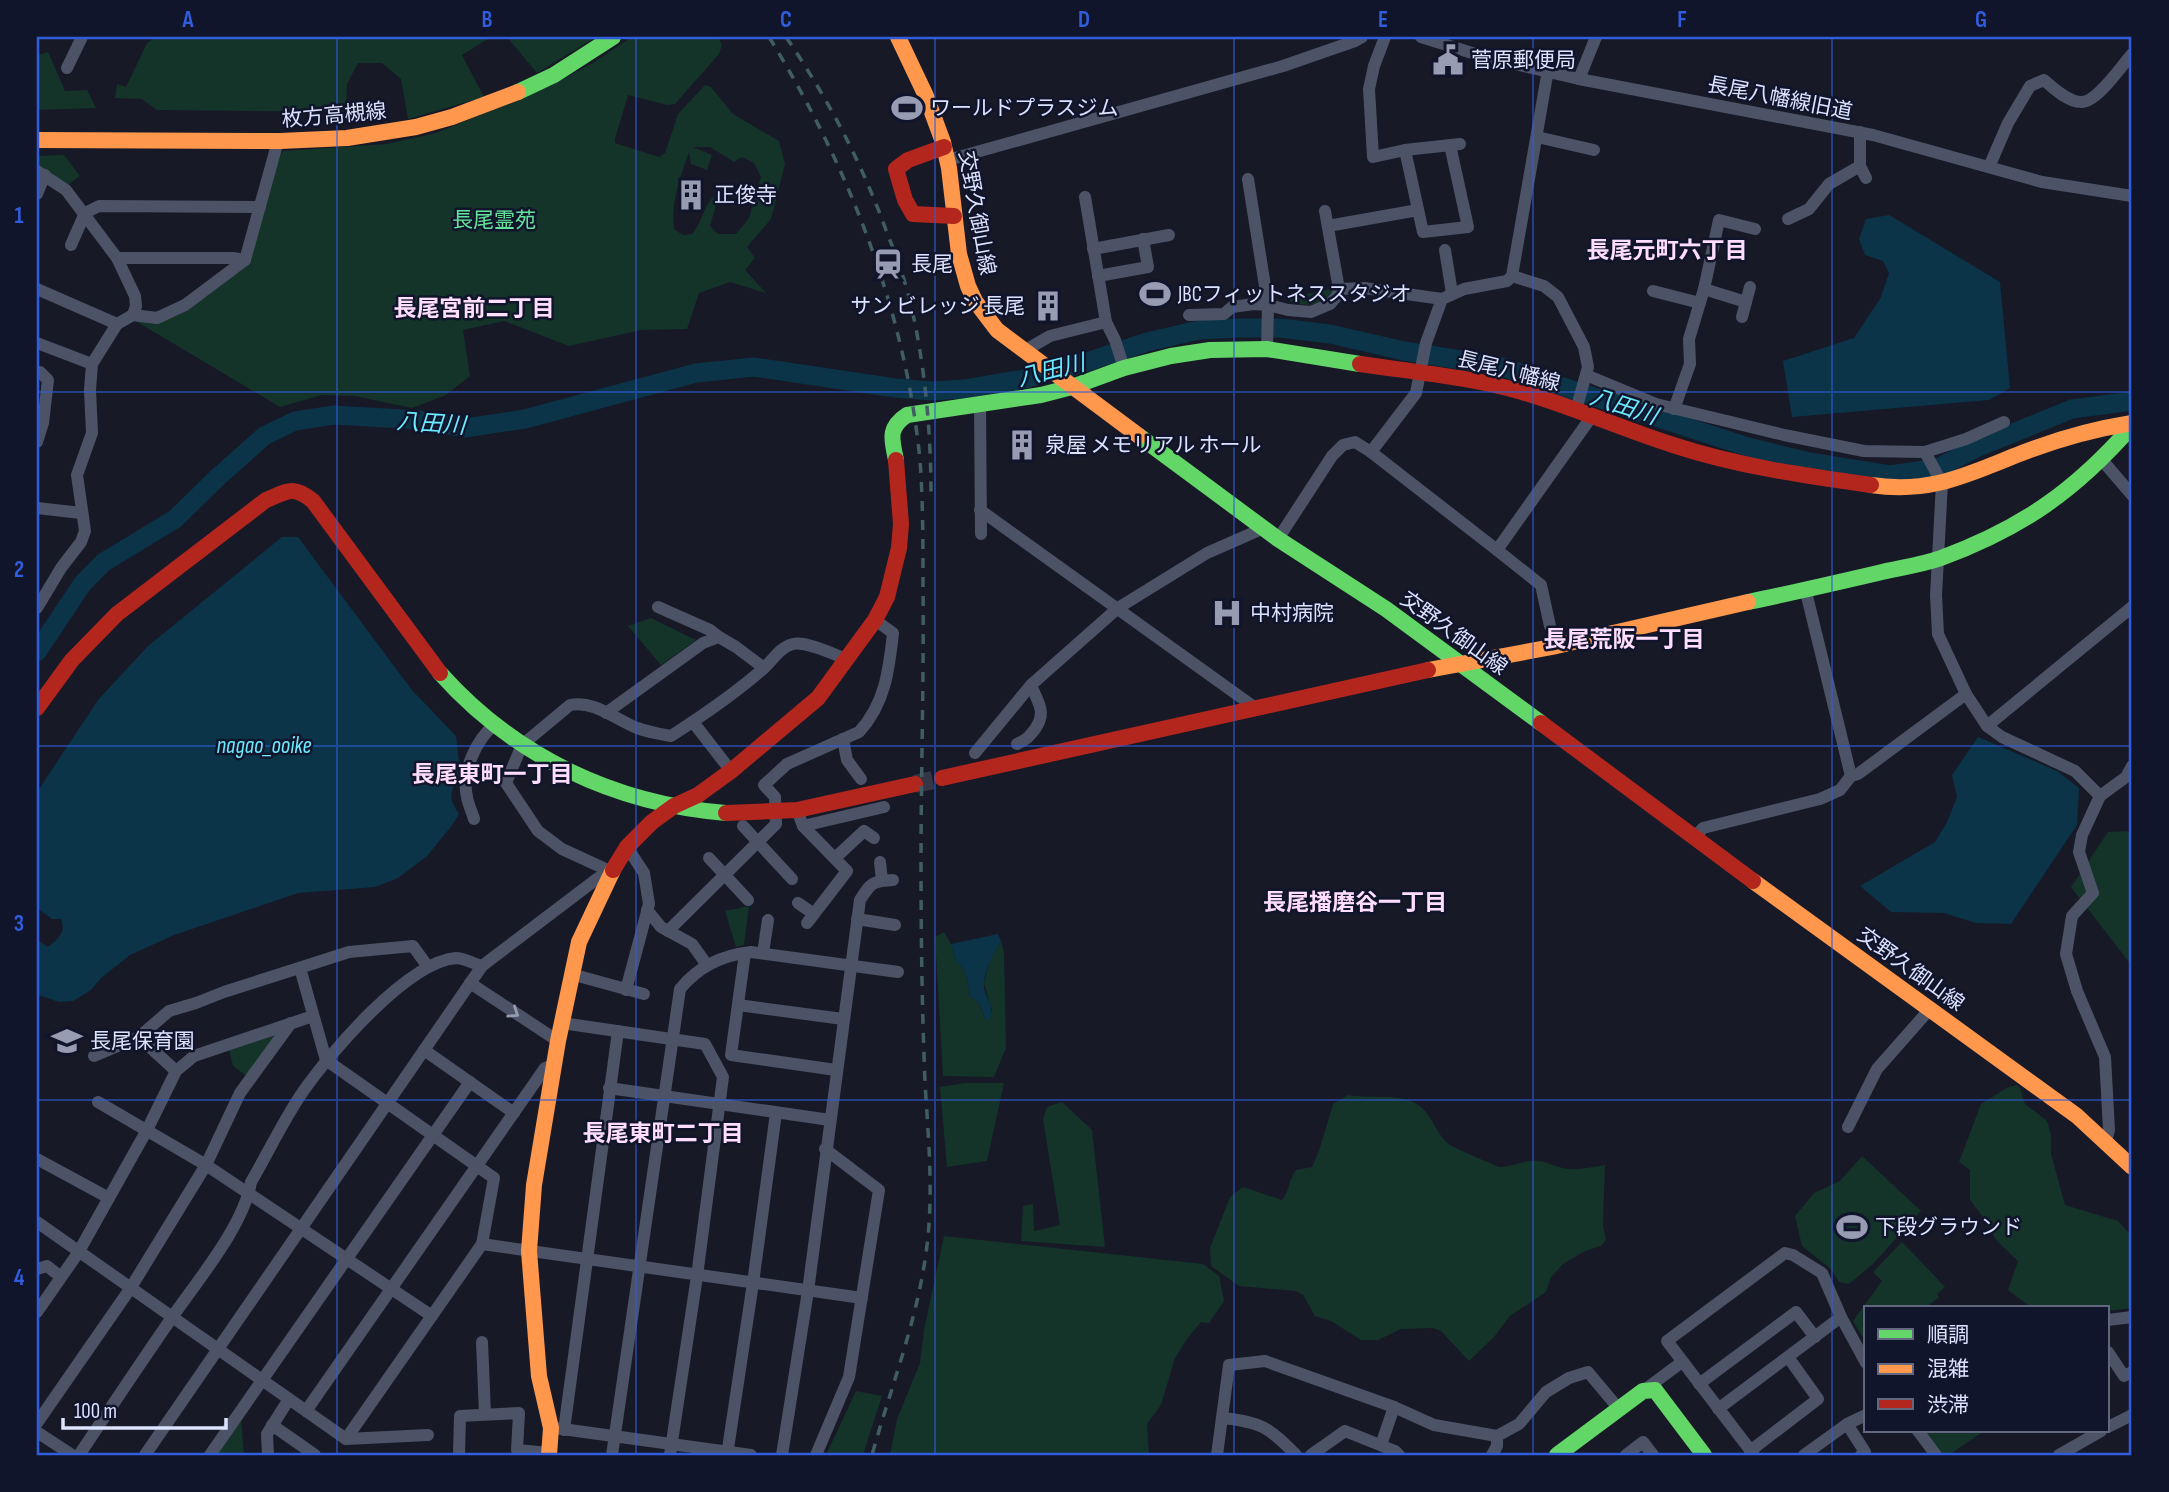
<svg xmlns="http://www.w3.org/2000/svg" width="2169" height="1492" viewBox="0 0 2169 1492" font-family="'Sofia Sans Condensed','Noto Sans JP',sans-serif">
<rect width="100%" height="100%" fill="#171926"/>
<!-- green -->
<g fill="#143329" fill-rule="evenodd">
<polygon points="156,37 491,37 462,55 484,97 408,119 401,79 382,63 358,63 347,84 346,112 157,110 142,99 115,98 117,84 126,87 147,43"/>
<polygon points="507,37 596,37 537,73"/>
<path d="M632,37H718L722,45L719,54L675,104L667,105L628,95L615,139V143L659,157L665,153L678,114L705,85L711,87L733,114L779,141L785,164L771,219L747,247L755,258L745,270L766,293L730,282L699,293L687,329L641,330L569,346L504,321L463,330L470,376L446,395L412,408L355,396L322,395L280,407L134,320L146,321L248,263L277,160L283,151L386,144L436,133L550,86L591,64ZM693,147H710L734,162L742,157L754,163L761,177L749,218L736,234H718L710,226L716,205L713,197C703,207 702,223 692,234L683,235L674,229C671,201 680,179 689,152L691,164L707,170L712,155Z"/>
<polygon points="48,52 65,91 87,90 96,108 37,110 37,55"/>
<polygon points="64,155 80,176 66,186 37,167 37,156"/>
<path d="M1334,288V295C1321,305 1305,308 1290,301V298Z"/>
<polygon points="651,618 696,640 661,665 628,626"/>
<polygon points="2132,831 2132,966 2071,887 2108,832"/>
<polygon points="749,906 744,945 736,947 725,911"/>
<polygon points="944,932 951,944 956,961 962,967 966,975 970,996 980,1004 985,1019 992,1011 984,983 989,963 1001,941 1004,952 1006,1048 994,1077 943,1076 935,937"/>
<polygon points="275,1032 279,1035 248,1077 233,1066 229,1049"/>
<polygon points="965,1083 1004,1083 987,1161 947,1167 940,1087"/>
<polygon points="2017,1085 2020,1088 2025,1104 2046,1120 2048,1124 2051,1136 2051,1154 2065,1205 2118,1221 2132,1236 2132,1308 2108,1311 2108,1308 2032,1308 2008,1290 2018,1261 1996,1240 1983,1217 1970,1200 1970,1170 1959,1162 1981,1104 2008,1087"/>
<path d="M1348,1095C1368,1099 1399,1093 1417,1104C1433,1114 1435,1134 1450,1145C1453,1147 1496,1166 1499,1167C1512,1167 1524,1160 1536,1161C1547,1161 1557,1168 1568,1169C1579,1170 1593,1167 1605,1165L1603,1225L1606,1240L1601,1246L1585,1251L1563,1264L1551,1277L1546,1292L1510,1316L1494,1337L1469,1361L1441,1331L1433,1328L1401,1329L1378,1340H1361L1331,1321L1315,1316L1303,1295L1296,1291L1239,1286L1211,1266L1210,1248L1230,1197L1243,1187L1282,1200C1290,1191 1288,1180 1296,1170L1312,1167L1319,1151L1333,1104Z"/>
<polygon points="1062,1102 1092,1130 1105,1247 1021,1241 1023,1206 1033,1204 1034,1231 1060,1225 1043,1119 1047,1107"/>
<polygon points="1862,1156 1921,1211 1873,1264 1849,1284 1839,1282 1831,1269 1802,1246 1795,1216 1814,1193 1840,1181"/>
<polygon points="944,1236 1203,1264 1219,1276 1224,1301 1209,1323 1201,1322 1187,1339 1175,1358 1161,1405 1147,1424 1149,1455 890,1455 897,1419 920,1363 924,1330"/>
<polygon points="1902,1242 1945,1287 1937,1294 1939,1297 1925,1308 1866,1308 1866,1343 1853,1321 1882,1281 1873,1272"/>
<polygon points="856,1391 882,1396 863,1455 826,1455"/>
<polygon points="241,1419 244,1455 216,1455"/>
<polygon points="1924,1431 1984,1431 1949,1455 1942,1455"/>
</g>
<!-- water -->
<g fill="#0b3449">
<polygon points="1889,215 2000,282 2010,388 1989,400 1792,417 1783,361 1854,338 1881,297 1889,273 1883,261 1865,255 1859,239 1866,219"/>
<path d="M282,537H298L411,689L456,736L461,780L455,782C449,796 451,802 459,814L450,828L427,856L398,878L375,887L298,893L174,935L130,955L101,978L91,990L73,1001L59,1002L39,995L37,996V940L48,947C59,938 66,933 61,919H52L37,908V792L98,700L148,646Z"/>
<polygon points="1978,737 2057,771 2079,788 2077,825 2011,924 1976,923 1944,913 1891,912 1860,886 1935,842 1947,822 1957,797 1952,775"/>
<path d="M998,934L1001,941C994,954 985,968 984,983C983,998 996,1002 989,1020L985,1019L980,1004L970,996L966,975L962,967L956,961L951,944Z"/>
</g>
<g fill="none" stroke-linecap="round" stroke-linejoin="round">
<!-- river -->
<polyline stroke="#0b3449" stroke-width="19" points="37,652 83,583 104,562 175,519 217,478 264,436 295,421 334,415 420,420 465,428 525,419 696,373 754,367 895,388 931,391 964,389 1024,379 1090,361 1147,342 1199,330 1239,328 1280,328 1330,334 1404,351 1499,366 1748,447 1809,462 1890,475 1938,468 1976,448 2072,409 2132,401"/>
<!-- secondary-tunnel -->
<polyline stroke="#353747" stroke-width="18" stroke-dasharray="18 9" stroke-linecap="butt" points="915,784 942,778"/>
<!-- street -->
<g stroke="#4c5367" stroke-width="12">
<polyline points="1385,37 1374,66 1369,89 1373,157 1405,150 1460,144"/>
<polyline points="1421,37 1485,57 1579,79 1873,135 2042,182 2132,196"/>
<polyline points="67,68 82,37"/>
<polyline points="1579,79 1596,37"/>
<polyline points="1860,132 1860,166 1866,178"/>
<polyline points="1537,137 1594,150"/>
<polyline points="1405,150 1423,232 1468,227 1450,145"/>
<polyline points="948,160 1283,66 1355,41 1362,37"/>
<path d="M1989,167L2008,123L2030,86L2044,80C2053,88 2068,102 2081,102C2097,103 2122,65 2132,54"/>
<polyline points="37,171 66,190 117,258 135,296 136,306 133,315"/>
<polyline points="1248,179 1268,305 1267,349"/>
<polyline points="37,194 45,175"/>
<polyline points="1085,197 1106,322 1115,340 1124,368"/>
<polyline points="1788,219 1809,209 1829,184 1860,166"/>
<polyline points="1328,226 1418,210"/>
<polyline points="71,245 85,213 99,206 260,207"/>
<polyline points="1093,249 1169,235"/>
<polyline points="1445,250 1452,293"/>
<polyline points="117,258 233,258 245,260"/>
<polyline points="1098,276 1148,267 1143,239"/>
<polyline points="1512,276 1544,286 1558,297 1584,347 1588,367 1576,410"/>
<polyline points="37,289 117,324"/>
<polyline points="1339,289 1364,288 1442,299"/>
<polyline points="1704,289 1746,302"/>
<polyline points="1653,291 1700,303"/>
<polyline points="1189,315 1224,314 1232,307 1254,304 1268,305 1288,310 1311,312 1330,304 1337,296 1339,289 1325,211"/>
<polyline points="1742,317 1750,287"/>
<polyline points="37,343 92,364"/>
<polyline points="1024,351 1050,336 1106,322"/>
<polyline points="37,372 40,372 48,380 43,423 37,442"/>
<polyline points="1586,375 1656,404 1784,435 1864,451 1925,452 1966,439 2004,422"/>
<polyline points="980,404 981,534"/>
<polyline points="1674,409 1690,364 1689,339 1704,289 1719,220 1755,229"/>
<polyline points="1371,452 1497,550"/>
<polyline points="1925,452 1942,483 1936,595 1938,634 1966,694 1987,726 2002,737 2075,771 2100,796"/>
<polyline points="2102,460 2132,495"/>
<polyline points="37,508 81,513"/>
<polyline points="980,510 1257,709"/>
<polyline points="1278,539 1332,456 1343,445 1355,442 1371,452 1416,393 1426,343 1442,299 1464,289 1507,281 1512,276 1548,70"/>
<polyline points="1805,588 1851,776"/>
<polyline points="658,607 710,630 719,637"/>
<polyline points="37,608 61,568 81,542 85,531 77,475 92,433 90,390 92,364 117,324 133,315 157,318 185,305 245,260 278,141"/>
<polyline points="1550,626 1541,585 1497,550 1592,416"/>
<polyline points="606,713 703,643 719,637 736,647 764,668"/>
<polyline points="693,722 731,771"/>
<polyline points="1987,726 2132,607"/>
<polyline points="843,739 847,760 861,779"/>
<path d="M1017,744C1026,740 1029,737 1035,729C1047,712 1038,703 1031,685"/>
<polyline points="975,753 1031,685 1118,608 1207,553 1264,528"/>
<polyline points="797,810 803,826 847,871 807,923"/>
<path d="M474,819C472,812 468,804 467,797C461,772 476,740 495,724"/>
<polyline points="743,826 792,879"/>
<polyline points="803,826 884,807"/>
<polyline points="1694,838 1703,828 1820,799 1840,790 1851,776 1858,774 1966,694"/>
<polyline points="709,858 748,900"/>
<polyline points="835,858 864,831 874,838"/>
<polyline points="880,862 882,880"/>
<path d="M612,872L562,849L538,831L506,783L522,745L570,705C594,700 615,719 637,728C648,732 660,734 671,736C702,716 736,693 764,668C773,660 780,647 793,644C806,641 833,654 846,659"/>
<polyline points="798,903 814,914"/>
<polyline points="647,910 661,927 692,944 707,965"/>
<polyline points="857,919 895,925"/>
<path d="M668,931L776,824L775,797L764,785L787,764L859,732C885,704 889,670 893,633L875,620"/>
<polyline points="745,953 731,1055 836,1070"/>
<polyline points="763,953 768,920"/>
<polyline points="300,968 326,1060 494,1178 482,1244 346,1439"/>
<polyline points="571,974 644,994"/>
<polyline points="470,983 558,1041"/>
<polyline points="626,990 649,904 644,873 627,847"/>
<polyline points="738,1005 843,1019"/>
<polyline points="562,1023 705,1044 723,1077 697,1276 670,1455"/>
<polyline points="139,1037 176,1071"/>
<polyline points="424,1050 514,1113"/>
<polyline points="94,1056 139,1037 169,1011 196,1003 224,992 349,952 413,946 428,967"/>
<polyline points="609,1088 830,1120"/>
<polyline points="98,1102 206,1165 432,1316"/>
<polyline points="1848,1127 1877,1069 1929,1010"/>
<polyline points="2106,1141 2109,1130 2105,1057 2077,991 2066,954 2072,916 2093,893 2079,852 2082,835 2100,796 2126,777 2132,766"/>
<polyline points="37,1159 109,1198"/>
<polyline points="37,1222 346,1439 428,1435"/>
<polyline points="482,1244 862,1298"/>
<polyline points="37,1269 47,1266 61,1277"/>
<polyline points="37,1312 78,1253 147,1130 176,1071 194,1056 313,1016"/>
<polyline points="2108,1320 2132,1317"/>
<polyline points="482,1342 485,1414"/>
<polyline points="2108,1352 2124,1376 2132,1372"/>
<polyline points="1699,1384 1796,1312 1815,1337"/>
<polyline points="1643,1391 1682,1362"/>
<polyline points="1718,1409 1841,1317"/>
<polyline points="306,1411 545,1068 555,1064"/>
<path d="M1222,1418C1261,1422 1269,1427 1296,1455"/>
<polyline points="37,1423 130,1289 206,1165 240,1093 291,1023"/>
<polyline points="1847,1424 1866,1415"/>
<polyline points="272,1425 315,1455"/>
<polyline points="2108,1427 2132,1415"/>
<polyline points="555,1428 751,1455"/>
<polyline points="564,1430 618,1031"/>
<polyline points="1918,1431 1936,1455"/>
<polyline points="37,1432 72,1455"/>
<polyline points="1381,1445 1394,1407"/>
<polyline points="1750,1451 1818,1399 1788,1357"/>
<path d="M79,1455C110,1409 141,1362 173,1316C198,1280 244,1225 251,1182C268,1153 283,1121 302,1093C329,1054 407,962 456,958C464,958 474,964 482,966"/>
<polyline points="145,1455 482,966 598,878 612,872"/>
<polyline points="210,1455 470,1082"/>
<polyline points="268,1455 267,1434 289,1399"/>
<polyline points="459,1455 460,1416 519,1413 517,1450 549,1453"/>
<path d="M612,1455L680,989C698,967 722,955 751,952L898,972"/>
<polyline points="727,1455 753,1283 776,1113"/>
<path d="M782,1455L808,1291L860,900C871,883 872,881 893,880"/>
<polyline points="816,1455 849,1377 879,1190 825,1149"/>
<polyline points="1217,1455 1229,1365 1265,1361 1394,1407 1434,1425 1497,1436 1519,1424 1546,1392 1569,1378 1588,1372 1619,1409"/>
<polyline points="1311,1455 1345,1431 1395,1451 1399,1455"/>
<polyline points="1492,1455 1497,1446 1497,1436"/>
<polyline points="1626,1455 1643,1442 1653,1455"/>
<polyline points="1754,1455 1667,1341 1785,1253 1793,1255 1822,1273 1841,1317 1866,1363"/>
<polyline points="1804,1455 1847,1424 1865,1452 1861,1455"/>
<polyline points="2059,1455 2101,1431"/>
</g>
<!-- fast -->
<g stroke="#63d668" stroke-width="16">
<polyline points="518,92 554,75 613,37"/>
<polyline points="1139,436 1278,539 1386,609 1541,723"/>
<path d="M896,460C892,440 887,428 907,415L1041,395L1072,387L1124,368L1171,356L1210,350L1267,349L1360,364"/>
<path d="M1748,602C1792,593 1835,583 1878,573C1899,568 1921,565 1941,558C2022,528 2075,491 2132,426"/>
<path d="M440,673C515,757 615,804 726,813"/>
<polyline points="1557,1455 1643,1391 1655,1390 1704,1455"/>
</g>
<!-- slow -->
<g stroke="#ff974d" stroke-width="16">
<polyline points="898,37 926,96 943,142 949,168 959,254 968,286 975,301 997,330 1139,436"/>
<polyline points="37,140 280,141 347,138 416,127 452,117 518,92"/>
<path d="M1871,485C1932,494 1968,474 2022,453C2058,439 2094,429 2132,423"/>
<polyline points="1428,670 1552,647 1748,602"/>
<polyline points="1753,881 2077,1116 2132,1167"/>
<polyline points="549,1455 551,1428 539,1376 529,1251 534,1185 558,1041 579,942 613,870"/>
</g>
<!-- jam -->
<g stroke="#b3261e" stroke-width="16">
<polyline points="944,147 908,160 896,169 905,200 913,214 954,216"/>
<path d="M1360,364C1414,372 1470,377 1522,392C1574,407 1622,429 1673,445C1737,466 1805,476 1871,485"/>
<path d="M37,708L72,660L117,614L266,500C288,491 293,485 313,501L440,673"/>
<polyline points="1541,723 1753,881"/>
<polyline points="942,778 1428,670"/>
<polyline points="726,813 797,810 915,784"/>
<polyline points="613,870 627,847 652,822 674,806 698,795 731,771 818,698 875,620 887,597 899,548 901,524 896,460"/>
</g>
<!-- rail -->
<g stroke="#405d64" stroke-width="3.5" stroke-dasharray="10 9" stroke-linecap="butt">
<path d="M769,37C848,165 905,309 920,460C923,501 923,543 923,585C924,677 921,770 921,863C921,936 922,1009 925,1082C928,1134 933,1184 928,1236C921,1311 892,1383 872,1455"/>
<path d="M786,37C827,97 861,161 886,230C895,253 904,277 910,301C925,364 931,431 931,496"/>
</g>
</g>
<!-- one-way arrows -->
<defs><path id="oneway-chevron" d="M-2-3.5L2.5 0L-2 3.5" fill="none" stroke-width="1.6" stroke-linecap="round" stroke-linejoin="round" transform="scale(1.75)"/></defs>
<use stroke="#949bb3" href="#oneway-chevron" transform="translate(514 1013) rotate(34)"/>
<!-- grid -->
<path fill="none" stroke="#305ddc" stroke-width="2" stroke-opacity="0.55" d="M337,37V1455M636,37V1455M935,37V1455M1234,37V1455M1533,37V1455M1832,37V1455M37,392H2132M37,746H2132M37,1100H2132"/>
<!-- icons -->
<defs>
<g id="civic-bare" transform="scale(2.415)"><path d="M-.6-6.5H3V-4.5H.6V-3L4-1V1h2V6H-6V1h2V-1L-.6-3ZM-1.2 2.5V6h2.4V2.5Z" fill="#979cb3" stroke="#11152c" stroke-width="2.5" paint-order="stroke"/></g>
<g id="stadium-bare" transform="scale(2.415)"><path d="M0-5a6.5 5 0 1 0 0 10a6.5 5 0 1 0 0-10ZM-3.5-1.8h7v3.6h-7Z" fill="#979cb3" stroke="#11152c" stroke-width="2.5" paint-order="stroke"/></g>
<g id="building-bare" transform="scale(2.415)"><path d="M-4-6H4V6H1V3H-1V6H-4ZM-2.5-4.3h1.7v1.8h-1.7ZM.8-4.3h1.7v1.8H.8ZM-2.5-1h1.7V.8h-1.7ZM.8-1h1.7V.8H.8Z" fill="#979cb3" stroke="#11152c" stroke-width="2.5" paint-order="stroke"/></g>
<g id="station-bare" transform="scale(2.415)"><path d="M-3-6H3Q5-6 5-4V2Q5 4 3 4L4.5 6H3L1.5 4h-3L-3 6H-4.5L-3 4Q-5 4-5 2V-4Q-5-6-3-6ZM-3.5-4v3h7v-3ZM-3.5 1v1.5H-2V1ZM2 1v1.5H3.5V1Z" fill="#979cb3" stroke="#11152c" stroke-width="2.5" paint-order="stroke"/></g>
<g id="hospital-bare" transform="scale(2.415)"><path d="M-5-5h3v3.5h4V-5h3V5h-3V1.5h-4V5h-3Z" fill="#979cb3" stroke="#11152c" stroke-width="2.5" paint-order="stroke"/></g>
<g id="school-bare" transform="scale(2.415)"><path d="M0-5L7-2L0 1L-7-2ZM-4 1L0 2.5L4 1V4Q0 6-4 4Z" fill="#979cb3" stroke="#11152c" stroke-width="2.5" paint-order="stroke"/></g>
</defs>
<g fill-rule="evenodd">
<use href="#civic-bare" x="1448" y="60"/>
<use href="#stadium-bare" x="907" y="108"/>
<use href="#building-bare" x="691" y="195"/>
<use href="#station-bare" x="888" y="264"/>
<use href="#stadium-bare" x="1155" y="294"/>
<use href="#building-bare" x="1048" y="306"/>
<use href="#building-bare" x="1022" y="445"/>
<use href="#hospital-bare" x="1227" y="613"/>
<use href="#school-bare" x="67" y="1041"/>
<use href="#stadium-bare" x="1852" y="1227"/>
</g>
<g text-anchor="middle" stroke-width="5" stroke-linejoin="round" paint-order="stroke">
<!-- poi labels -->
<g font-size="21" fill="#dce3ff" stroke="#11152c" text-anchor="start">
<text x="1471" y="67">菅原郵便局</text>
<text x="930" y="115">ワールドプラスジム</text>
<text x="714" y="202">正俊寺</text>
<text x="911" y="271">長尾</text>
<text x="1178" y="301">JBCフィットネススタジオ</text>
<text x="1025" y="313" text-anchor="end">サン ビレッジ 長尾</text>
<text x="1045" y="452">泉屋 メモリアル ホール</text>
<text x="1250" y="620">中村病院</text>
<text x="90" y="1048">長尾保育園</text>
<text x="1875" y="1234">下段グラウンド</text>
</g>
<!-- street labels -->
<g font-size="21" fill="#dce3ff" stroke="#11152c">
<text transform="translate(1780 98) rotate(11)" y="7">長尾八幡線旧道</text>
<text transform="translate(334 115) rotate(-5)" y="7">枚方高槻線</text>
<text transform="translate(977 213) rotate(80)" y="7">交野久御山線</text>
<text transform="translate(1509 371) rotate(14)" y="7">長尾八幡線</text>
<text transform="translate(1454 633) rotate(36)" y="7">交野久御山線</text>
<text transform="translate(1911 969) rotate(36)" y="7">交野久御山線</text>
</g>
<!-- park labels -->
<g font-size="21" fill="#64e49b" stroke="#11152c">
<text x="494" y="227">長尾霊苑</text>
</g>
<!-- neighbourhood labels -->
<g font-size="23" font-weight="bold" fill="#ffdefd" stroke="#11152c">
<text x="1667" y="258">長尾元町六丁目</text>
<text x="474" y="316">長尾宮前二丁目</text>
<text x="1624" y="647">長尾荒阪一丁目</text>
<text x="492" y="782">長尾東町一丁目</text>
<text x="1355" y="910">長尾播磨谷一丁目</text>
<text x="663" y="1141">長尾東町二丁目</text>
</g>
<!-- water labels -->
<g font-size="23" font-style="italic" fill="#6ae9ff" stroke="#11152c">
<text transform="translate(1051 370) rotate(-14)" y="8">八田川</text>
<text transform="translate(1624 406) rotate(18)" y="8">八田川</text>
<text transform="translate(431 423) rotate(4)" y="8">八田川</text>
<text x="264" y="753">nagao_ooike</text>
</g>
</g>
<!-- border -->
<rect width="2169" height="1492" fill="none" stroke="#11152c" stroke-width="77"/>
<!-- legend -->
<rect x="1864" y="1306" width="245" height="126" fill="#11152c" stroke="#626780" stroke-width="2"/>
<rect x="1878" y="1329" width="35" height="10" fill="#63d668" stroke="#626780" stroke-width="2"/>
<text x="1927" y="1342" font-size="21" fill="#dce3ff">順調</text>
<rect x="1878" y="1364" width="35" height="10" fill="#ff974d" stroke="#626780" stroke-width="2"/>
<text x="1927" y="1376" font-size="21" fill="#dce3ff">混雑</text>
<rect x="1878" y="1399" width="35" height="10" fill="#b3261e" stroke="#626780" stroke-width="2"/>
<text x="1927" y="1412" font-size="21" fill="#dce3ff">渋滞</text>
<!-- scale -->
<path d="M63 1418v10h163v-10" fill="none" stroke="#dce3ff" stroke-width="3.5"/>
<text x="74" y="1418" font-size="21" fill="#dce3ff" stroke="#11152c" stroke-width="5" paint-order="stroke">100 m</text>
<rect x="38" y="38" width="2092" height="1416" fill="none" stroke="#305ddc" stroke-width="2.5"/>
<g font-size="23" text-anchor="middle" font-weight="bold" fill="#305ddc">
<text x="188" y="27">A</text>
<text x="487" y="27">B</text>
<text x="786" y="27">C</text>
<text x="1084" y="27">D</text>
<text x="1383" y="27">E</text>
<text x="1682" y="27">F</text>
<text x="1981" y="27">G</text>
<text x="19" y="223">1</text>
<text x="19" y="577">2</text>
<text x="19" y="931">3</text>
<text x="19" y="1285">4</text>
</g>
</svg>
